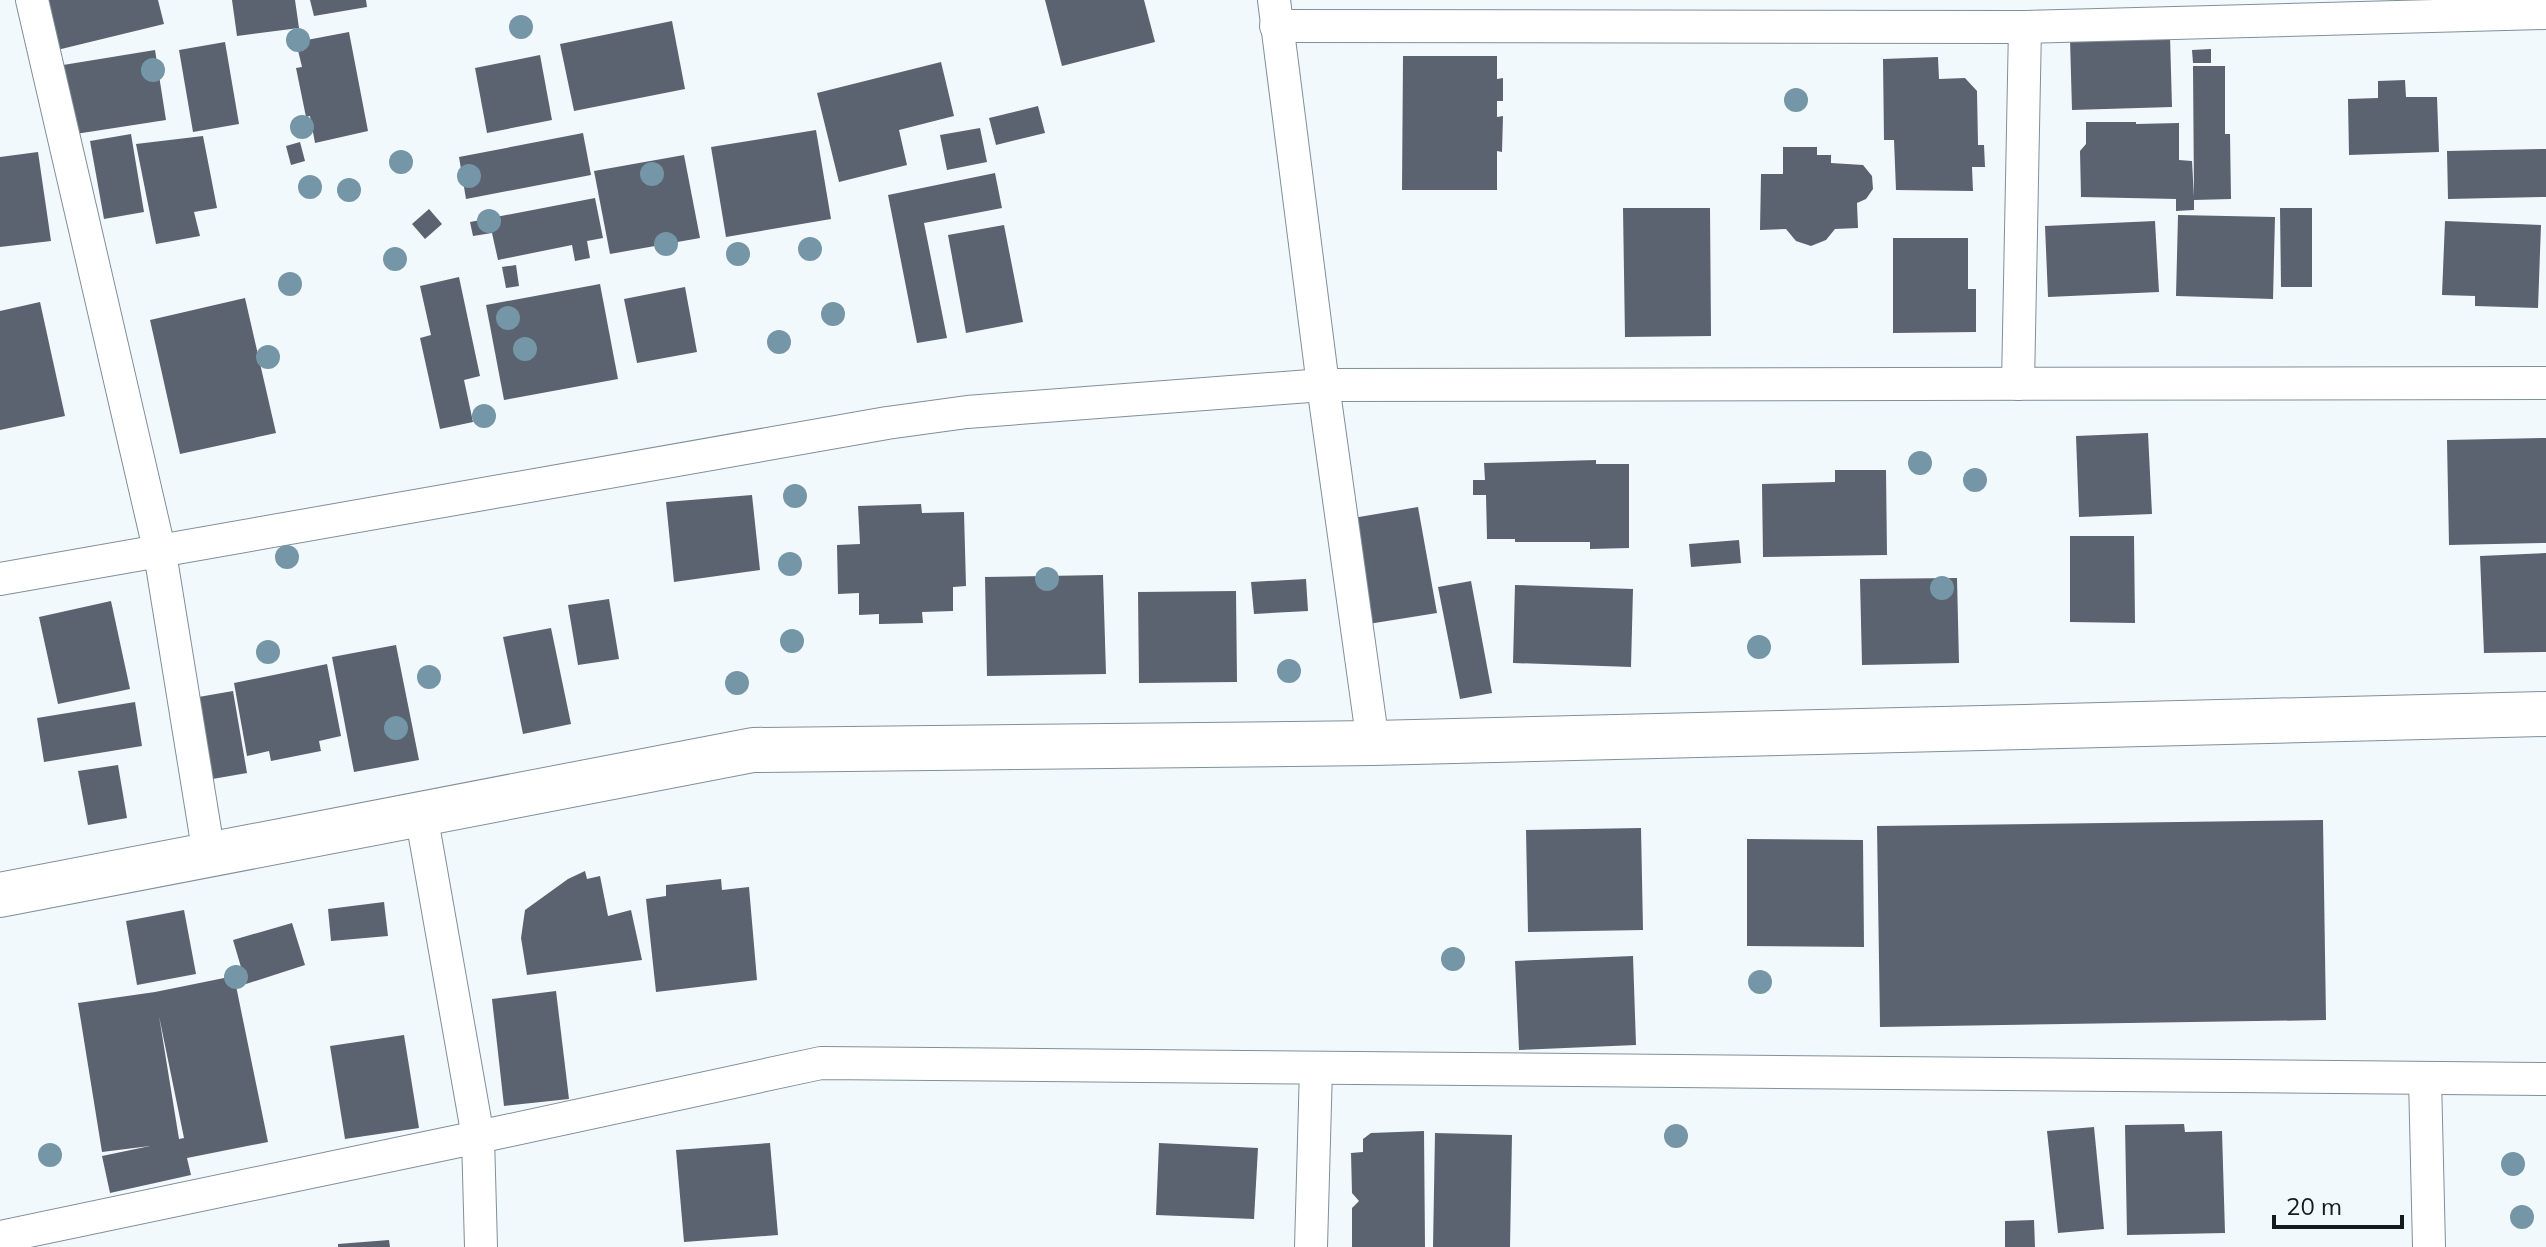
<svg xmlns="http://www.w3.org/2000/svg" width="2546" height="1247" viewBox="0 0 2546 1247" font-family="Mulish,sans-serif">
<rect width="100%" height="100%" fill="#f2f9fd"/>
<!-- building -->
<g fill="#5a636f" fill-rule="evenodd">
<polygon points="40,0 158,0 164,24 53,51"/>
<polygon points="232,0 295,0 299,28 237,36"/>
<polygon points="310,0 366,0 367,7 314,16"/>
<polygon points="1045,0 1144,0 1155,42 1062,66"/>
<polygon points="672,21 685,89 574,111 560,44"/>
<polygon points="349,32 368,131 315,143 310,116 306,117 296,68 302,67 296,42"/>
<polygon points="2170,36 2172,107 2072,110 2070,39"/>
<polygon points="225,42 239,124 193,132 179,50"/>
<polygon points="2211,49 2211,63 2193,63 2192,50"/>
<polygon points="155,50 166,120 69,135 57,66"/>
<polygon points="540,55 552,120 487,133 475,68"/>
<polygon points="1403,56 1497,56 1497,79 1503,78 1503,101 1497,101 1497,117 1503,116 1502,152 1497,151 1497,190 1402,190"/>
<polygon points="1938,57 1939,79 1965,78 1977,91 1978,145 1984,145 1985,167 1972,167 1973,191 1896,190 1894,140 1884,140 1883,59"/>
<polygon points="941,62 954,116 899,130 907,165 839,182 817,93"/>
<polygon points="2193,66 2225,66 2225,134 2230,134 2231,199 2194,200 2194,210 2176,211 2176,199 2081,197 2080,151 2086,144 2086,122 2136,122 2136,124 2179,123 2179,160 2192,161 2194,197"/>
<polygon points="2405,80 2406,97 2437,97 2439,152 2349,155 2348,99 2378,98 2378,81"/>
<polygon points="1038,106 1045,133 996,145 989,118"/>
<polygon points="980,128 987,162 947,170 940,135"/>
<polygon points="816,130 831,219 726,237 711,147"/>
<polygon points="583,133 591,175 466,199 459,157"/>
<polygon points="131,134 144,212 104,219 90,141"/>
<polygon points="203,136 217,208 194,212 200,236 156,244 136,144"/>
<polygon points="300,142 305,161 291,165 286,146"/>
<polygon points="1783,147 1817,147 1817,155 1831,155 1831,163 1863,165 1872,176 1873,189 1866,199 1857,203 1858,228 1835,229 1826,240 1811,246 1796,241 1786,229 1760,230 1761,174 1783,174"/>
<polygon points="2546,149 2546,197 2448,199 2447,151"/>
<polygon points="38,152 51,241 0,247 0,157"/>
<polygon points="684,155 700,238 610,254 594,171"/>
<polygon points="995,173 1002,208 924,223 947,338 917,343 888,195"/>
<polygon points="595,198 603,238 587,241 590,258 575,261 572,245 498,260 492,233 473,236 470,222"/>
<polygon points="1623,208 1710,208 1711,336 1625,337"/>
<polygon points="2280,208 2312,208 2312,287 2281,287"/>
<polygon points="429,209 442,224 425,239 412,224"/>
<polygon points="2178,215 2275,217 2273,299 2176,296"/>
<polygon points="2155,221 2159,292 2048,297 2045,226"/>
<polygon points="2445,221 2541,225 2538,308 2475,306 2475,296 2442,295"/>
<polygon points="1004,225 1023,322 966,333 948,235"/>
<polygon points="1893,238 1968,238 1968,289 1976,289 1976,332 1893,333"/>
<polygon points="516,265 519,286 506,288 502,267"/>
<polygon points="459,277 480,376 464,380 473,422 440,429 420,338 431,335 420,286"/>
<polygon points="600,284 618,379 504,400 486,305"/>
<polygon points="685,287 697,352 637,363 624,299"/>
<polygon points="245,298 276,433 180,454 150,320"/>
<polygon points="40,302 65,416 0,430 0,311"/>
<polygon points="2148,433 2152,514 2079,517 2076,436"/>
<polygon points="2546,438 2546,543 2449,545 2447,440"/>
<polygon points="1596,460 1596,464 1629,464 1629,548 1590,549 1590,542 1515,542 1515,539 1487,539 1486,495 1473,495 1473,480 1485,480 1484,463"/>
<polygon points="1835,470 1886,470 1887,555 1763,557 1762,484 1835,482"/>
<polygon points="752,495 760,570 674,582 666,502"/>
<polygon points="921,504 922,513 964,512 966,586 953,587 953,611 922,612 923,623 879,624 879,614 859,615 859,593 838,594 837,545 860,544 858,506"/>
<polygon points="1418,507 1437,613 1362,625 1353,518"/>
<polygon points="2070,536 2134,536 2135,623 2070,622"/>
<polygon points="1739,540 1741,563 1691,567 1689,544"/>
<polygon points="2546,553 2546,652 2484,653 2480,556"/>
<polygon points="1103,575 1106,674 987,676 985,577"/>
<polygon points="1957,578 1959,663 1862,665 1860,579"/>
<polygon points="1306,579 1308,611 1254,614 1251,582"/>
<polygon points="1471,581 1492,693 1460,699 1438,587"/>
<polygon points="1515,585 1633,589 1631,667 1513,663"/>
<polygon points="1236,591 1237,682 1139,683 1138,592"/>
<polygon points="609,599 619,659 578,665 568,605"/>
<polygon points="111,601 130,689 58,704 39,617"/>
<polygon points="551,628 571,724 523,734 503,637"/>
<polygon points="396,645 419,760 354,772 332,657"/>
<polygon points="327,664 341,736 319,741 321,751 271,761 269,751 247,756 234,683"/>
<polygon points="233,691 247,773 201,781 187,699"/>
<polygon points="135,702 142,746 44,762 37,718"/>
<polygon points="118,765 127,818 88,825 78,771"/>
<polygon points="2323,820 2326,1020 1880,1027 1877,826"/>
<polygon points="1641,828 1643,930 1528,932 1526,830"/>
<polygon points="1747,839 1863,840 1864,947 1747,946"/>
<polygon points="585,871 587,879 600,876 608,916 631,910 642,960 527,975 521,938 525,910 568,879"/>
<polygon points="721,879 722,890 749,887 757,980 656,992 646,899 666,896 666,885"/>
<polygon points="384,902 388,936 331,941 328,909"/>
<polygon points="184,910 196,974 137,985 126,921"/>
<polygon points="292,923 305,965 246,984 233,940"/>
<polygon points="1633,956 1636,1045 1519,1050 1515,961"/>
<path d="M234,976L268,1142L187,1158L191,1175L110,1193L102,1156L150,1146L102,1152L78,1003L155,992ZM159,1016L184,1138L179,1139Z"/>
<polygon points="556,991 569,1099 504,1106 492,999"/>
<polygon points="404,1035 419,1128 345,1139 330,1046"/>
<polygon points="2184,1124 2185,1132 2222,1131 2225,1233 2127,1235 2125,1125"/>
<polygon points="2094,1127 2104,1229 2058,1233 2047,1131"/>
<polygon points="1424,1131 1425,1247 1352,1247 1352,1208 1359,1201 1352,1193 1351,1153 1363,1152 1363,1139 1371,1133"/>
<polygon points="1435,1133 1512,1135 1510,1247 1433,1247"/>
<polygon points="770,1143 778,1235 684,1242 676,1150"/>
<polygon points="1159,1143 1258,1148 1254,1219 1156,1215"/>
<polygon points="2034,1220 2035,1247 2005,1247 2005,1221"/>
<polygon points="389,1240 390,1247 338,1247 338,1244"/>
</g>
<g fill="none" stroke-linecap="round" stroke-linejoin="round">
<!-- street casing -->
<g stroke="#808f98" stroke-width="34">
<g id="street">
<polyline points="32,0 160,553 209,855"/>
<polyline points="1274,0 1323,385 1373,743"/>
<polyline points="1276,26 2025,27 2546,13"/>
<polyline points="2018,384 2025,27"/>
<polyline points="0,579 887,423 967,412 1323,385 2546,383"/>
<polyline points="421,814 478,1137 481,1247"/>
<polyline points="2425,1078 2429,1247"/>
<polyline points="0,1237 478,1137 821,1063 2546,1079"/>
<polyline points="1311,1247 1316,1068"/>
</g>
</g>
<!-- secondary casing -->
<g stroke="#808f98" stroke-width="46">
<polyline id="secondary" points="0,895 753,750 1373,743 2546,714"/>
</g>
<!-- street -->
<use href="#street" stroke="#fff" stroke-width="32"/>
<!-- secondary -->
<use href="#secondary" stroke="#fff" stroke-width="44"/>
</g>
<!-- trees -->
<g fill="#7596a6">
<circle cx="521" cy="27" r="12"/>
<circle cx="298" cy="40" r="12"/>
<circle cx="153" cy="70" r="12"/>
<circle cx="1796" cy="100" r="12"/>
<circle cx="302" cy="127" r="12"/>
<circle cx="401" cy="162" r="12"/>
<circle cx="652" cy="174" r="12"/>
<circle cx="469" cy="176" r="12"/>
<circle cx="310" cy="187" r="12"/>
<circle cx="349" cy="190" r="12"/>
<circle cx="489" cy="221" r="12"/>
<circle cx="666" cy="244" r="12"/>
<circle cx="810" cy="249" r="12"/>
<circle cx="738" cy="254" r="12"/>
<circle cx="395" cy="259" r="12"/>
<circle cx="290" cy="284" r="12"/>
<circle cx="833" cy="314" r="12"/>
<circle cx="508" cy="318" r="12"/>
<circle cx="779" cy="342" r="12"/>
<circle cx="525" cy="349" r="12"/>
<circle cx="268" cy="357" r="12"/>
<circle cx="484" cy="416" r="12"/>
<circle cx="1920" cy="463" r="12"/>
<circle cx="1975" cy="480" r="12"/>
<circle cx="795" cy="496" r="12"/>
<circle cx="287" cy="557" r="12"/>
<circle cx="790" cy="564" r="12"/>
<circle cx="1047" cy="579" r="12"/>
<circle cx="1942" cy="588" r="12"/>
<circle cx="792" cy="641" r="12"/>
<circle cx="1759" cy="647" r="12"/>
<circle cx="268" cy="652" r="12"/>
<circle cx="1289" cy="671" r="12"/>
<circle cx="429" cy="677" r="12"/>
<circle cx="737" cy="683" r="12"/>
<circle cx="396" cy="728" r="12"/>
<circle cx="1453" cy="959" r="12"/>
<circle cx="236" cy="977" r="12"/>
<circle cx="1760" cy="982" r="12"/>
<circle cx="1676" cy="1136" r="12"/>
<circle cx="50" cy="1155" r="12"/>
<circle cx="2513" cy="1164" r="12"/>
<circle cx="2522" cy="1217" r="12"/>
</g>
<!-- scale -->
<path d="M2274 1215v12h128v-12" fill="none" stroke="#141a1e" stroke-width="4"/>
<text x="2286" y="1215" font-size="24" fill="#141a1e" stroke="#f2f9fd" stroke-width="6" paint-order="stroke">20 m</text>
</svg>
